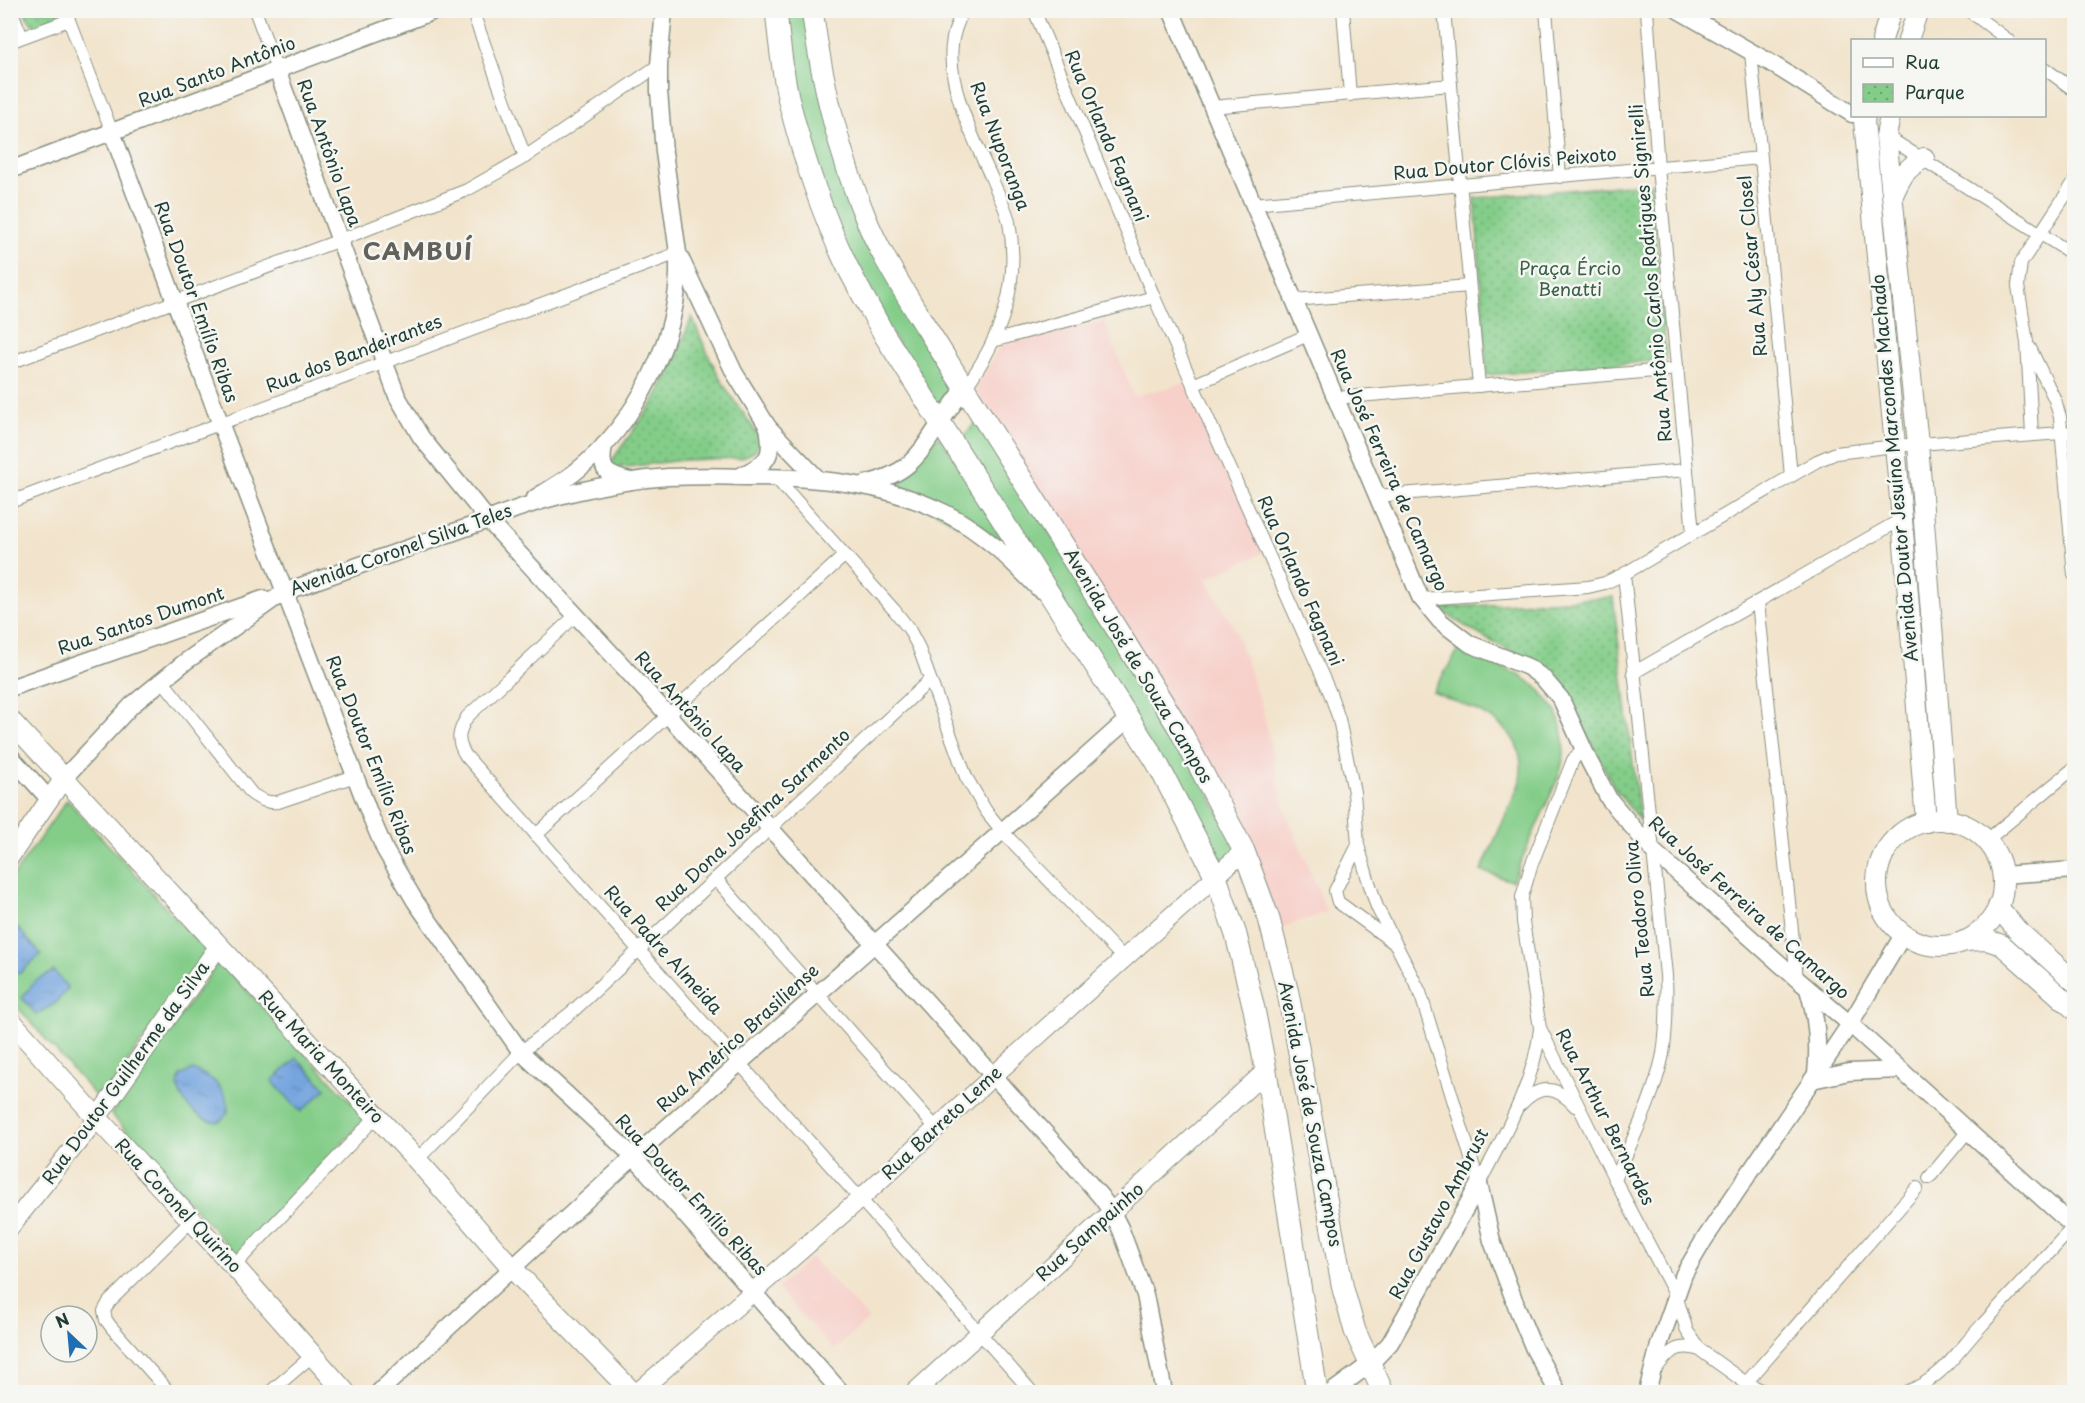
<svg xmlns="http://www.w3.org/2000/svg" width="2085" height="1403" viewBox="0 0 2085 1403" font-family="'Playpen Sans',sans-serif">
<defs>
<pattern id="park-dots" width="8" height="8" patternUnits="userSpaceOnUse" patternTransform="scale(1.5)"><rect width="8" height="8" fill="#84cd89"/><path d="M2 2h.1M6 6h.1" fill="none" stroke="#6ba871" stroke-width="1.8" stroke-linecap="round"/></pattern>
<pattern id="water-ripples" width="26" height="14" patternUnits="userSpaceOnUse" patternTransform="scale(1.5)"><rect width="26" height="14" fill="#74a4de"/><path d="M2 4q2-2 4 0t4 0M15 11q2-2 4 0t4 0" fill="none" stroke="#5f87b5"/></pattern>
</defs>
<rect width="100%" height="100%" fill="#f6f6f2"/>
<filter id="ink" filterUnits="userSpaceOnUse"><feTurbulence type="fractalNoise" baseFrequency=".0167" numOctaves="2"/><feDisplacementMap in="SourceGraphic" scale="12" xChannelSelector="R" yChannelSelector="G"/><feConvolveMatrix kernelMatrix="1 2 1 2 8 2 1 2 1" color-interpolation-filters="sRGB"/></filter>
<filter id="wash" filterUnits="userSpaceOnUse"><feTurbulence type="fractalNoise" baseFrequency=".008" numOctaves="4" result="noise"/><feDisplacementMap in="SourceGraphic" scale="24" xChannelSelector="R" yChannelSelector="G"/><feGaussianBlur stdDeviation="1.35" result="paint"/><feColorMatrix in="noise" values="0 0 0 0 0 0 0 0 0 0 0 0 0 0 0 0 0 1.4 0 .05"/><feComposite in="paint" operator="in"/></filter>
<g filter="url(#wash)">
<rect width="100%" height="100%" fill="#f2e4cc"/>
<!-- built -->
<g fill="#f7d0ca">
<polygon points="1104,321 1134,396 1185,383 1267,551 1206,579 1236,632 1263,710 1284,807 1327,912 1278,929 975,390 1000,346"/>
<polygon points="811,1258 869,1319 834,1350 777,1288"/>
</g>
<!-- park -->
<g fill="url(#park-dots)" stroke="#52855e" stroke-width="1.5">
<polygon points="23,11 58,11 60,17 34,27"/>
<polygon points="1651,183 1666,360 1487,375 1475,198"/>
<path d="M692,317C702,341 712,366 726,388C736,406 754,423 760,443L754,452L741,458L683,460L618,468L614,465L612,460L653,403L672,367Z"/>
<polygon points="1613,597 1640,821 1615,789 1561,685 1545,669 1487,639 1455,620 1440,608"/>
</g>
<!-- garden -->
<g fill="#84cd89" stroke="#52855e" stroke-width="1.5">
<polygon points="781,11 807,11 840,167 957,387 941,410 875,309 836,229 807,144"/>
<polygon points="978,420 1179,737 1239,850 1218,868 958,443"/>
<polygon points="939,436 1015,547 1009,553 899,491 890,483"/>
<path d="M1459,649L1519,675L1537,687L1557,712L1563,733L1564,755L1559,776L1512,881L1481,871L1519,785C1533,724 1476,711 1433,692Z"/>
<polygon points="67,800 206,951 100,1101 11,1000 11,879"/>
<polygon points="219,961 366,1118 236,1255 111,1114"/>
</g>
<!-- water -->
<g fill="url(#water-ripples)" stroke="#4a7089" stroke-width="1.5">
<polygon points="13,923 41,954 19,974 11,965 11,925"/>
<polygon points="54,971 68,988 55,1004 36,1014 22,998 35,981"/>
<polygon points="297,1058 326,1089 301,1112 272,1081"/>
<path d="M193,1070C213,1076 229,1091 228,1113L220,1121C205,1125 183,1105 179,1090C177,1084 179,1080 181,1075Z"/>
</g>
</g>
<g filter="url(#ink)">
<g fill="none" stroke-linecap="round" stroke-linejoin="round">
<!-- minor casing -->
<g stroke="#889080" stroke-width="14">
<g id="minor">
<polyline points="11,10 22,37"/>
<polyline points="65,10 112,132"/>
<polyline points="255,10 277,70"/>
<polyline points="472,10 525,157"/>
<path d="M963,10C958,21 953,33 952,45C947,88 975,141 992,179C997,193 1006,207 1009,222C1021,284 1001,338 965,388"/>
<polyline points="1034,10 1154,297 1330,693 1339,719 1348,763 1354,792 1358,845 1367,876 1377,907 1420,992 1479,1184"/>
<polyline points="1343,10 1350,95"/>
<polyline points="1444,10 1479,386"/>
<polyline points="1546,10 1560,177"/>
<polyline points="1647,10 1658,168 1693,533"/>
<polyline points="1968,10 2008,40"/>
<polyline points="10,42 69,20"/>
<polyline points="1751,52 1791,476"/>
<polyline points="2044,68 2074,90"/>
<polyline points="1212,107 1451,85"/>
<polyline points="1886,136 2074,255"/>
<polyline points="1253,204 1761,158"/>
<polyline points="1294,300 1469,286"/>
<polyline points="993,341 1154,297"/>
<polyline points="2030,348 2055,400 2060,417 2074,575"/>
<polyline points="10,363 340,240 467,190 525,157 659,65"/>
<polyline points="1193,385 1308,335"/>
<polyline points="1335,398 1678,369"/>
<polyline points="2032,434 2027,342 2018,286 2021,263 2074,182"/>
<polyline points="775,477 895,611 909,629 918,646 966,777 986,811 1003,832 1124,959"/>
<polyline points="1377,496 1687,470"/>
<polyline points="10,502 678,253"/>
<polyline points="1422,599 1588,587 1605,583 1624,574 1817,461 1836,453 1895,446 2074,432"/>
<polyline points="1758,602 1797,979"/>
<path d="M575,616L467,717C458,732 456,741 466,756C655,968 845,1179 1032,1392"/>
<polyline points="1633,673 1902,519"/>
<path d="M162,680L252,794C261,800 267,803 278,802L355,776"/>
<polyline points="1583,748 1573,760 1531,866 1522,897 1523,922 1540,1028 1615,1180 1677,1298 1687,1331 1700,1350 1746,1383 1766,1392"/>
<polyline points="536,835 845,555"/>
<polyline points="1986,841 2074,768"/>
<polyline points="1358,845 1335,891 1338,902 1394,943"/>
<polyline points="717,880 936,1128"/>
<path d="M1520,1105C1539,1084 1556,1085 1575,1106"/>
<polyline points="417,1160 521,1052 573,1011 930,680"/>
<polyline points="1929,1178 1968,1131"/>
<path d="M1615,1180C1632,1140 1654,1098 1663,1054C1667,1028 1667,1001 1666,975L1624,574"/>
<path d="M1479,1184C1504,1135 1534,1084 1540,1029"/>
<polyline points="234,1266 376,1117"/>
<path d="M1656,1369C1669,1351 1678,1343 1700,1350"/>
<polyline points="1746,1383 1917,1188"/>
<polyline points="169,1392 112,1328 106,1320 104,1311 109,1302 192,1220"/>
<polyline points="270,1392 312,1356"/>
<path d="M1906,1392C1944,1378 1957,1351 1983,1324C2013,1291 2044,1259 2074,1226"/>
</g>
</g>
<!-- tertiary casing -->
<g stroke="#889080" stroke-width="19">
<g id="tertiary">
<polyline points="664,10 659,65 659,91 664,152 678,253 734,372 768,427 818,479"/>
<polyline points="1171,10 1420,597 1440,621 1470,644 1528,667 1543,678 1561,699 1589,761 1609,799 1652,850 1797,979 1850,1024 2074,1227"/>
<polyline points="1678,10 1769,62 1852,114"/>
<polyline points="277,70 397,396 421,437 488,520 668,715 1064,1154 1101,1197 1112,1212 1121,1230 1145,1295 1164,1392"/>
<polyline points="112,132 221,425 370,815 385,850 415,901 521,1052 634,1157 841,1392"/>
<polyline points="10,170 437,10"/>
<path d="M604,445C599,471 606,475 630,481"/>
<path d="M742,475C770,462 773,456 768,427"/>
<path d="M865,484C908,474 917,458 940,423C948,411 956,400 965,388"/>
<path d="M535,498C548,490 562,482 574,473C635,426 681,337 678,259"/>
<polyline points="10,688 263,599"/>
<polyline points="10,756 49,799"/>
<path d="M64,778L132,705L185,662L284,592L488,520C539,498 612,481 668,477C694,476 720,476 746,477C814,477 883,482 945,513C982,531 1012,561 1040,590"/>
<polyline points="2002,875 2074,870"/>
<path d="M1808,989C1817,1018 1819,1044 1816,1074"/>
<polyline points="1812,1080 1849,1072 1901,1070"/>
<polyline points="1479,1184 1492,1241 1519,1313 1534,1349 1558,1392"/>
<path d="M379,1392C464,1313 549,1233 636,1155C799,1009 966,865 1129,718"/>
<polyline points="1332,1392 1370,1364 1390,1343 1479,1184"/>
<polyline points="1647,1392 1659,1345 1684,1274 1704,1240 1850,1024 1903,935"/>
</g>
</g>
<!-- secondary casing -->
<g stroke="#889080" stroke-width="20">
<g id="secondary">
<polyline points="10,857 64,778"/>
<polyline points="10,1227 97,1118 218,947"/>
<polyline points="638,1392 861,1198 993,1076 1244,851"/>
<polyline points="915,1392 1266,1071"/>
</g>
</g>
<!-- primary casing -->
<g stroke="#889080" stroke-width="22">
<g id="primary">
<polyline points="1882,40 1891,10"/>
<polyline points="1908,40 1918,10"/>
<polyline points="1865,116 1864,121 1902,519 1926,822"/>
<polyline points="1890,116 1886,136 1918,444 1947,821"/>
<path d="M1893,195C1902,175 1905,169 1924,158"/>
<polyline points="10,720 417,1160 512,1268 632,1392"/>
<circle cx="1940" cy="883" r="63"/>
<polyline points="1998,907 2017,930 2074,981"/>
<polyline points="1964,941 1987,940 2002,945 2074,1009"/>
<polyline points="10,1020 97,1118 234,1266 345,1392"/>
</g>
</g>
<!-- trunk casing -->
<g stroke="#889080" stroke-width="23">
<g id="trunk">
<path d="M776,10C779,41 782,71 789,101C803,157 823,216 848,268C860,291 873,314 885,336L1156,761L1216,877L1236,935L1254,1009L1266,1071L1317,1392"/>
<path d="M812,10C822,82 838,152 866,219C880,253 900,284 919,316L1179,728L1244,851L1269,919L1288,993L1343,1289L1355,1331L1383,1392"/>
</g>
</g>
<!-- minor -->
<use href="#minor" stroke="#fff" stroke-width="12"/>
<!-- tertiary -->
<use href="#tertiary" stroke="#fff" stroke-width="16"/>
<!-- secondary -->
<use href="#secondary" stroke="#fff" stroke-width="18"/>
<!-- primary -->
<use href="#primary" stroke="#fff" stroke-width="20"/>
<!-- trunk -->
<use href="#trunk" stroke="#fff" stroke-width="21"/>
</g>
</g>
<g text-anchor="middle" stroke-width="5" stroke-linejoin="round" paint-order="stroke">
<!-- street labels -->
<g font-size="18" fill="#1f3d34" stroke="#f6f6f2">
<text transform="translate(217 72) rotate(-21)" y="6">Rua Santo Antônio</text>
<text transform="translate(1106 136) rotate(67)" y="6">Rua Orlando Fagnani</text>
<text transform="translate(1000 146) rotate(69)" y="6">Rua Nuporanga</text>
<text transform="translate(329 153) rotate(70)" y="6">Rua Antônio Lapa</text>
<text transform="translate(1505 164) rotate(-5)" y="6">Rua Doutor Clóvis Peixoto</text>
<text transform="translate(1753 266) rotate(-95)" y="6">Rua Aly César Closel</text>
<text transform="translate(1651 273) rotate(-95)" y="6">Rua Antônio Carlos Rodrigues Signirelli</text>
<text transform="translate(196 302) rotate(70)" y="6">Rua Doutor Emílio Ribas</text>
<text transform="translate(354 354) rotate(-21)" y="6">Rua dos Bandeirantes</text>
<text transform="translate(1895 468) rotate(-95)" y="6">Avenida Doutor Jesuíno Marcondes Machado</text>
<text transform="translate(1389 470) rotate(66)" y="6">Rua José Ferreira de Camargo</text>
<text transform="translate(401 550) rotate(-20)" y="6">Avenida Coronel Silva Teles</text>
<text transform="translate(1300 581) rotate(66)" y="6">Rua Orlando Fagnani</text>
<text transform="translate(141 621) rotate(-19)" y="6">Rua Santos Dumont</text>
<text transform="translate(1138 666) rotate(59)" y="6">Avenida José de Souza Campos</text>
<text transform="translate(690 712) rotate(48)" y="6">Rua Antônio Lapa</text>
<text transform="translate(371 755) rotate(68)" y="6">Rua Doutor Emílio Ribas</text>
<text transform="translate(753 820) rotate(-43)" y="6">Rua Dona Josefina Sarmento</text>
<text transform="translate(1749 908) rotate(42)" y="6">Rua José Ferreira de Camargo</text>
<text transform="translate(1640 919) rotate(-96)" y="6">Rua Teodoro Oliva</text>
<text transform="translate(663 950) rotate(48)" y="6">Rua Padre Almeida</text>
<text transform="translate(738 1038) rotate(-42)" y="6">Rua Américo Brasiliense</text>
<text transform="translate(321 1057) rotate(47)" y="6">Rua Maria Monteiro</text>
<text transform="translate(126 1073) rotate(-54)" y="6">Rua Doutor Guilherme da Silva</text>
<text transform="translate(1310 1114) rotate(79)" y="6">Avenida José de Souza Campos</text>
<text transform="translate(1605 1117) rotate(63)" y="6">Rua Arthur Bernardes</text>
<text transform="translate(942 1123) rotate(-43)" y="6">Rua Barreto Leme</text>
<text transform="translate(691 1195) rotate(47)" y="6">Rua Doutor Emílio Ribas</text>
<text transform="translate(178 1206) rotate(47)" y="6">Rua Coronel Quirino</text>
<text transform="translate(1439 1214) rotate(-62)" y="6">Rua Gustavo Ambrust</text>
<text transform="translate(1090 1232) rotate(-42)" y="6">Rua Sampainho</text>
</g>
<!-- park labels -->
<g font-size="18" fill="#386149" stroke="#f6f6f2">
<text x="1570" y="275">Praça Ércio<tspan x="1570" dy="21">Benatti</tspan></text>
</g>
<!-- district labels -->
<g font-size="24" font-weight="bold" letter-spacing="1.5" fill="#63625a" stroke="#f6f6f2">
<text x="418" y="260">CAMBUÍ</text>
</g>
</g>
<!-- margin -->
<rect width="2085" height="1403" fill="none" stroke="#f6f6f2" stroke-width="36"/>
<!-- legend -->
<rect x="1851" y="39" width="195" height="78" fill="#f6f6f2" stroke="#a0aca6" stroke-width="1.5"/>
<rect x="1863" y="58" width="30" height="9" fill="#ffffff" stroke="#a0aca6" stroke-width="1.5"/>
<text x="1905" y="69" font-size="18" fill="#1f3d34">Rua</text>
<rect x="1863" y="84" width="30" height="18" fill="url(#park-dots)" stroke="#a0aca6" stroke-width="1.5"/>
<text x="1905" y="99" font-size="18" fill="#1f3d34">Parque</text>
<!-- north arrow -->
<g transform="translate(69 1334) rotate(334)"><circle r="28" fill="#f6f6f2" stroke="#a0aca6" stroke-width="1.5"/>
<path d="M0-4.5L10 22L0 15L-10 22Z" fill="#1f6fb2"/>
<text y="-9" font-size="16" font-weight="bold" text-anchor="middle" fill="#1f3d34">N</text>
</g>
</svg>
